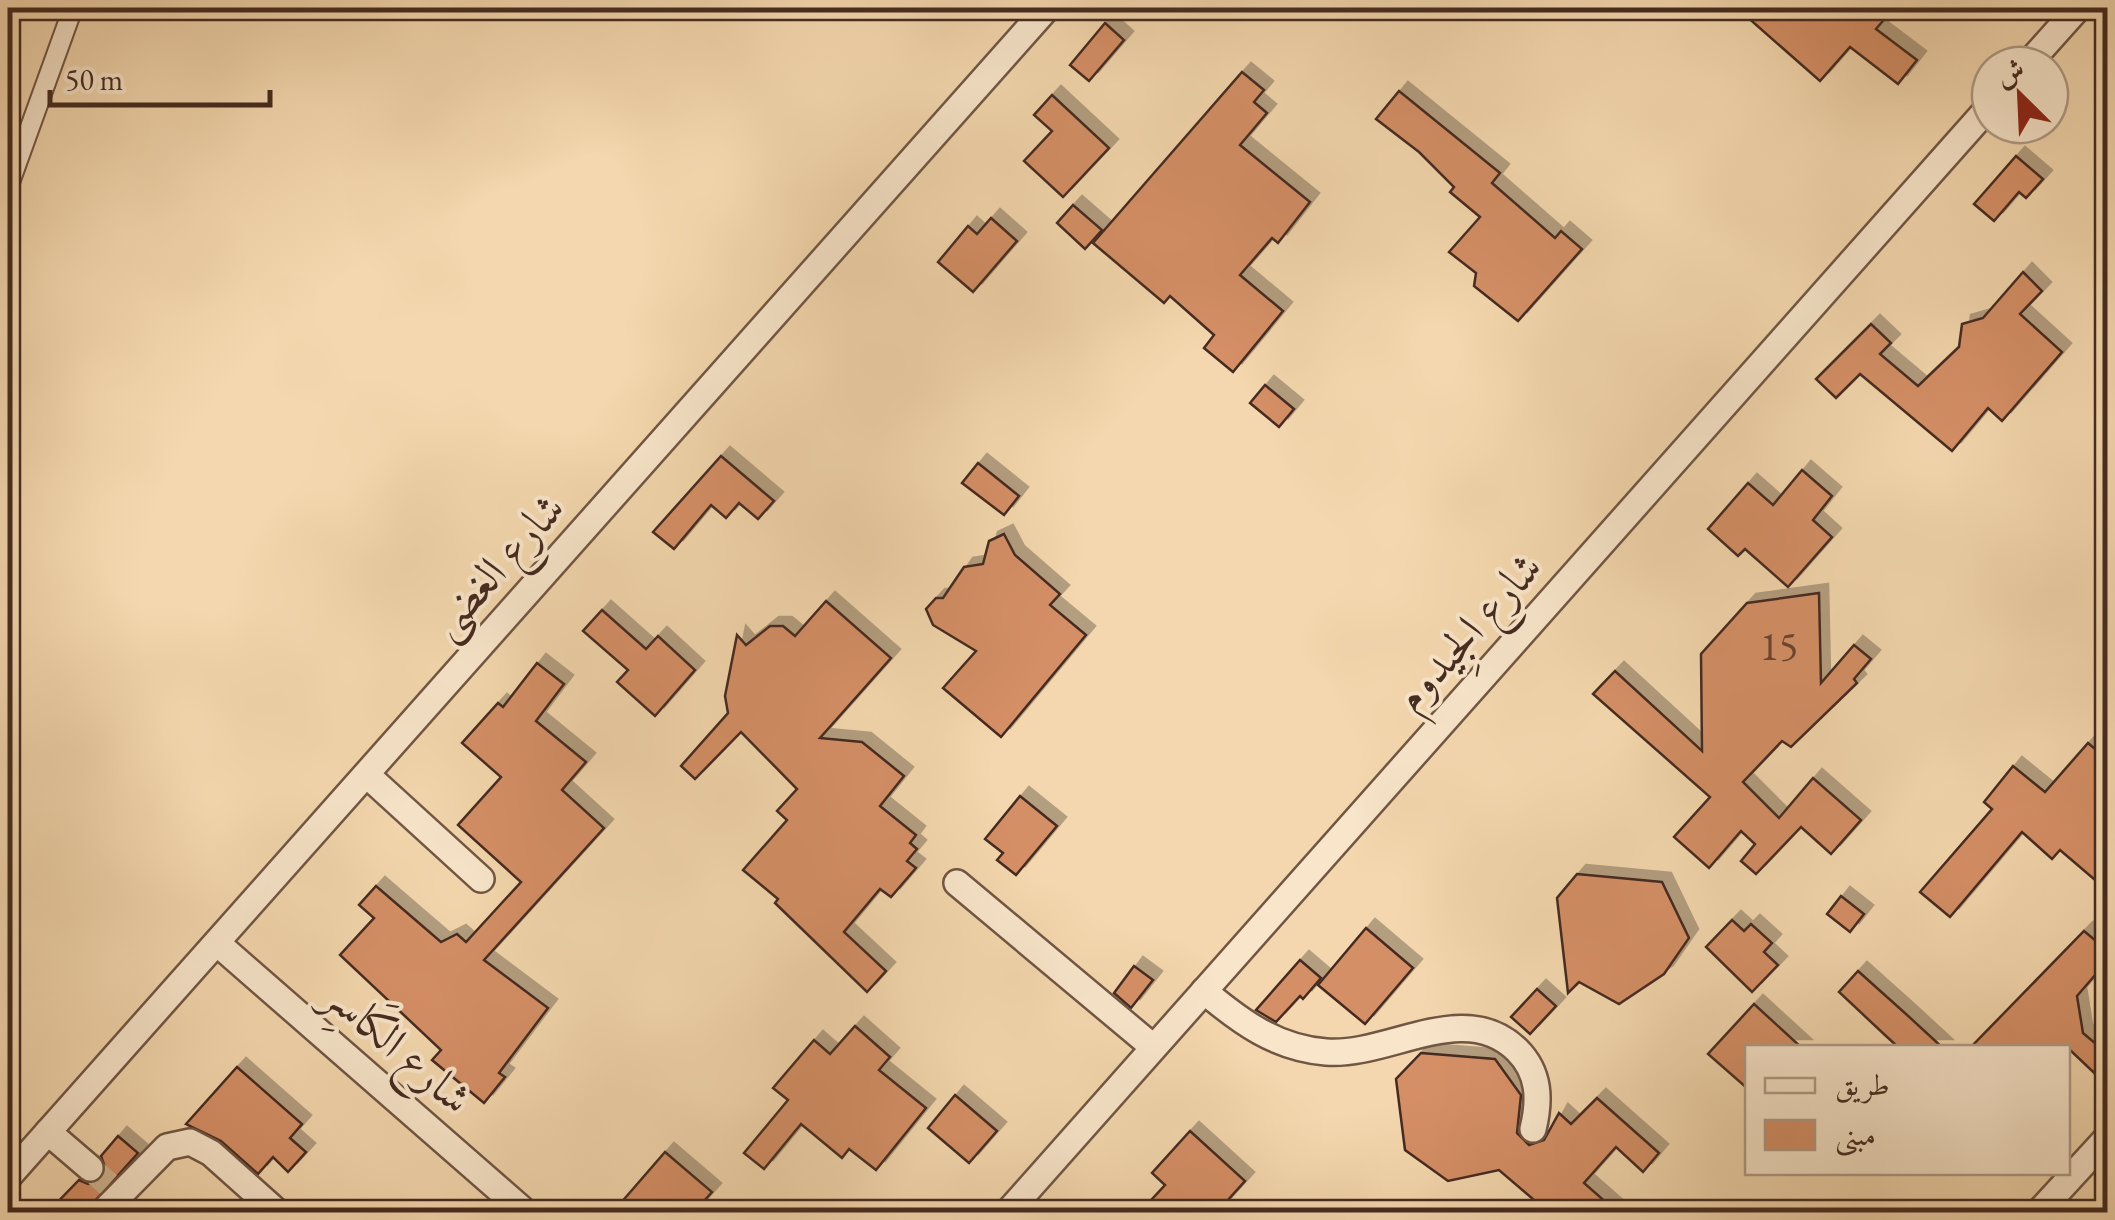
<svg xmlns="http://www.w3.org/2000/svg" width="2115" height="1220" viewBox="0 0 2115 1220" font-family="'EB Garamond',Amiri,serif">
<defs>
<filter id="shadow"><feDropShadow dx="9" dy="-9" stdDeviation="0" flood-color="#0004"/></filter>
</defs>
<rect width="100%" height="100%" fill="#f4d7ae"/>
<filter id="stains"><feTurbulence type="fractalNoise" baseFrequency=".002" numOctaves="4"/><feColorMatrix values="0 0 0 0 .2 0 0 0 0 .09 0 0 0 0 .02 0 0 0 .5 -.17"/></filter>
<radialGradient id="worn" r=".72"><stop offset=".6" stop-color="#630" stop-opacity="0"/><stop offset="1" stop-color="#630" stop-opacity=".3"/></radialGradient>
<!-- building -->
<g fill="#d58f66" stroke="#452b20" stroke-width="2.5" filter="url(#shadow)">
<polygon points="1737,8 1894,8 1876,29 1917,60 1898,84 1850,47 1820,81"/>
<polygon points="1105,23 1124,40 1089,81 1070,65"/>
<polygon points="1242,72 1264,90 1254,102 1267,113 1240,145 1310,202 1278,243 1272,238 1240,275 1283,311 1233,372 1204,348 1214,335 1170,296 1164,303 1093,243"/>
<polygon points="1399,91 1500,173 1492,183 1555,238 1561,231 1582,249 1518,321 1474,286 1476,273 1449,252 1480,217 1450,192 1454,187 1419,152 1376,119"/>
<polygon points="1052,95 1109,148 1063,197 1024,161 1052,131 1034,115"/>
<polygon points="2016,156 2043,179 2026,198 2019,192 1994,221 1974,204"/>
<polygon points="1073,205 1102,230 1085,249 1057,223"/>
<polygon points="991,218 1017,241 973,292 938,262 968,226 977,234"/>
<polygon points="2023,272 2042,291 2020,314 2062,352 2002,421 1988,408 1952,451 1860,374 1836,398 1816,379 1871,324 1891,343 1880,354 1918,386 1959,347 1962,324 1983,318"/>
<polygon points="1265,385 1294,409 1279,427 1250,403"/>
<polygon points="721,456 774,501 758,519 739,503 726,518 711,505 674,549 653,532"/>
<polygon points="978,463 1019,496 1004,515 962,483"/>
<polygon points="1802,470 1832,496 1813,520 1832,537 1788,587 1745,549 1738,556 1708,529 1748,483 1773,505"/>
<polygon points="1004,534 1015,555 1060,594 1050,605 1086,635 1001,737 943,688 976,651 933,625 926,609 936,598 943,598 964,567 983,564 989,541"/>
<polygon points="1819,593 1821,683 1854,645 1871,659 1854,679 1857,683 1791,747 1782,741 1743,782 1779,818 1813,778 1861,820 1831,854 1801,827 1756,874 1741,861 1755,844 1741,831 1709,868 1674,837 1710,797 1593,694 1615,671 1702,751 1701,654 1747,603"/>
<polygon points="826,601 891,658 820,738 862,742 904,776 880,806 916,835 910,843 917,849 907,861 916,868 891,897 880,889 844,932 886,971 867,992 775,903 778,899 743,870 787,820 777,811 797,789 741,732 695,779 681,766 728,713 725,696 737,635 746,645 770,626 783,626 795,636"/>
<polygon points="602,610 646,649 658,636 695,670 655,716 617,682 628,670 583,631"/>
<polygon points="537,663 564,684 536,721 586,762 562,790 604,828 484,960 548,1008 499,1073 505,1077 484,1103 432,1060 441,1050 340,955 374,918 359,905 376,886 441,942 457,934 466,942 521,882 458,825 501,777 462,743 498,703 503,707"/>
<polygon points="2088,743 2108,760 2108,891 2060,850 2052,859 2022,832 1950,917 1920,892 1992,809 1984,802 2013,766 2045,792"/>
<polygon points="1020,796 1057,826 1016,875 997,860 1003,853 985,839"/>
<polygon points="1577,874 1662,882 1689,938 1664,974 1619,1004 1579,982 1568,993 1557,898"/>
<polygon points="1841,896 1864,914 1850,932 1827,914"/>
<polygon points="1732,920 1744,931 1751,924 1772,943 1764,952 1778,965 1752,992 1706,947"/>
<polygon points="1366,928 1413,968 1365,1024 1318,985"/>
<polygon points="2084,931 2108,951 2108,960 2077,996 2083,1033 2108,1054 2108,1086 2068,1048 1970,1048"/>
<polygon points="1300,960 1321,978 1303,999 1300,996 1276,1022 1256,1010"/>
<polygon points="1134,966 1153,980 1131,1008 1114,993"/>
<polygon points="1858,971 1906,1014 1943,1048 1899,1048 1886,1036 1839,992"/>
<polygon points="1537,989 1556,1006 1530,1034 1511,1017"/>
<polygon points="1754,1004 1802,1048 1748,1048 1748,1089 1708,1054"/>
<polygon points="855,1026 890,1057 879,1070 926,1108 876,1170 849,1149 842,1158 801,1124 764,1169 744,1153 788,1100 773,1088 814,1040 830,1054"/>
<polygon points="1421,1053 1495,1059 1521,1095 1517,1133 1529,1145 1544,1140 1559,1113 1571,1124 1597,1098 1659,1153 1643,1172 1616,1147 1584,1183 1617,1212 1548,1212 1499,1170 1448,1181 1405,1150 1396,1079"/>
<polygon points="237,1067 302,1124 290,1138 306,1152 288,1172 273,1157 258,1174 221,1141 186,1124"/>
<polygon points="955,1095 997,1131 969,1163 928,1128"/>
<polygon points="1190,1131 1245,1181 1217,1212 1140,1212 1165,1185 1152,1173"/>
<polygon points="118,1136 138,1153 85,1212 48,1212 79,1180 88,1184 102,1179 106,1170 101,1156"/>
<polygon points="665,1152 712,1192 694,1212 613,1212"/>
</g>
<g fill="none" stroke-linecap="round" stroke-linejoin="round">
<!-- minor-tunnel -->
<polyline stroke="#d1b592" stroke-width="25" stroke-dasharray="25 12" stroke-linecap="butt" points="90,1168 109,1185"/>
<!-- pedestrian casing -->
<g stroke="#715644" stroke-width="22">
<polyline id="pedestrian" points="8,188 73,8"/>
</g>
<!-- minor casing -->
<g stroke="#715644" stroke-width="30">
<g id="minor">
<polyline points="2027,65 2078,8"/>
<polyline points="367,775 481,879"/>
<polyline points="957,883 1153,1047"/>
<polyline points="217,943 525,1212"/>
<path d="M1204,991C1241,1022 1276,1048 1326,1052C1389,1057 1464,998 1517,1050C1540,1073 1540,1100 1533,1129"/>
<polyline points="48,1132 90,1168"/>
<polyline points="8,1177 1047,8"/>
<polyline points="103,1212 167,1147 190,1142 211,1153 277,1212"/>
<polyline points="1008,1212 1990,106"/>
<polyline points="2039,1212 2108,1137"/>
</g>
</g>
<!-- pedestrian -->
<use href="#pedestrian" stroke="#f8e5ca" stroke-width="18"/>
<!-- minor -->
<use href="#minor" stroke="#f8e5ca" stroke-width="25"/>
</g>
<g text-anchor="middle" stroke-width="8" stroke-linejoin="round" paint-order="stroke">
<!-- number labels -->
<g font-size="40" fill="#694432">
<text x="1779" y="660">15</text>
</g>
<!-- street labels -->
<g font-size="45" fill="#452b20" stroke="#f8e5ca">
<text transform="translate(496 565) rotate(-48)" y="16">شارع الغضى</text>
<text transform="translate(1467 631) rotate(-48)" y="16">شارع الجِيدوم</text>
<text transform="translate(399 1046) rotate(41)" y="16">شارع الكَاسِر</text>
</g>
</g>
<!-- margin -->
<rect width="2115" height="1220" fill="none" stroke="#f4d7ae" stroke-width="40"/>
<rect x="10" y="10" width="2095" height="1200" fill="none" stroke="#452b20" stroke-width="5"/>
<rect x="20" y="20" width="2075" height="1180" fill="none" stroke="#452b20" stroke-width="2.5"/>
<!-- legend -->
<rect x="1745" y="1045" width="325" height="130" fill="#f8e5ca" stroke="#b09b86" stroke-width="2.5"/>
<rect x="1765" y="1078" width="50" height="15" fill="#f8e5ca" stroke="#b09b86" stroke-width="2.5"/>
<text x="1835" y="1095" font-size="30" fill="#452b20">طريق</text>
<rect x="1765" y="1120" width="50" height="30" fill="#d58f66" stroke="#b09b86" stroke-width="2.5"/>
<text x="1835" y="1145" font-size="30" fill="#452b20">مبنى</text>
<!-- north arrow -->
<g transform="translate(2020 95) rotate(336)"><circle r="48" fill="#f8e5ca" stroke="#b09b86" stroke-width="2.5"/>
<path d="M0-8L18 38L0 25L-18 38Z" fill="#8f2418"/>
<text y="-15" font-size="28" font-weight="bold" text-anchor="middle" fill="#452b20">ش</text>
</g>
<!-- scale -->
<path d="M50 90v15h220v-15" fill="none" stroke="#452b20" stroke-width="5"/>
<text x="65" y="90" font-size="30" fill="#452b20" stroke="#f8e5ca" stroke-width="8" paint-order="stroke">50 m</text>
<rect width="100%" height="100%" filter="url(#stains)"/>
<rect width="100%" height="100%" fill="url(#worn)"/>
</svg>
